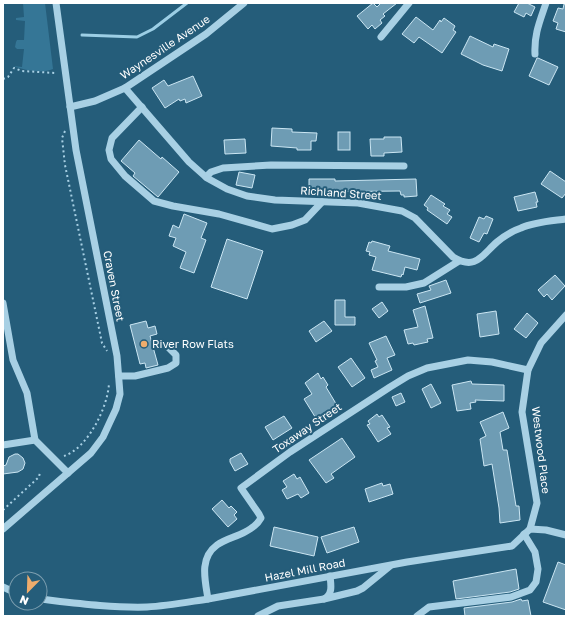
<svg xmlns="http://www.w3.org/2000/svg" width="569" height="619" viewBox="0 0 569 619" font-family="'Golos Text',sans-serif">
<rect width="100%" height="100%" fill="#255d7a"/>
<!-- green -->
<path fill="#357696" d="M23,3H45L53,69C42,74 24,70 13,66L22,67L24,49H17L15,47L16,42L17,40H24L25,21L16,20V18L24,17Z"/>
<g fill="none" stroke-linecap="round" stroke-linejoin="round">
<!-- stream -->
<polyline stroke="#9ccee5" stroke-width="3" points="82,35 137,37 153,29 187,3"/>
</g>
<!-- building -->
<g fill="#6e9cb4" stroke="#cbe6f3">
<polygon points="373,3 377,7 381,3 397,3 383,14 385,16 380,20 382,23 375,29 372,25 368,29 357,16"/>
<polygon points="519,3 527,3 535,7 531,16 526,13 524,17 514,12"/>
<polygon points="564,4 566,5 566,32 556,29 558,23 553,21 558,8 563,9"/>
<polygon points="416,17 433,30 440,20 441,22 444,18 455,26 453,30 456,32 442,53 419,37 414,43 402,34"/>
<polygon points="470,36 493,47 494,44 509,49 502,71 483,65 461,54"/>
<polygon points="537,58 538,58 558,67 549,85 529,76"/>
<polygon points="193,76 202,96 186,103 185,99 180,101 179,99 165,108 152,88 164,80 168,86"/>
<polygon points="272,128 292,129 292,132 317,133 316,141 311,141 311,150 297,150 297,148 271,146"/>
<rect x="338" y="132" width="12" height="18"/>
<polygon points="384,137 401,137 402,152 384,153 384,156 371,156 370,139 384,139"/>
<polygon points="245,139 246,153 225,154 224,140"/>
<polygon points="139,140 161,159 162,157 179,172 158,197 133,176 135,173 121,161"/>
<polygon points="550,171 566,182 566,193 562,198 541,184"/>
<polygon points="239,172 255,175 252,188 236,185"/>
<polygon points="309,179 335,179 335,181 416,179 417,196 404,197 404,195 401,195 400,191 309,192"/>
<polygon points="535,192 538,202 536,202 537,207 518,211 514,197"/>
<polygon points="431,195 445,204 443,206 450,210 447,214 452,217 447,224 427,210 428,208 424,205"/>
<polygon points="184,214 207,223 201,238 206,240 194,273 180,268 186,252 173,246 176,238 169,236 173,225 179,228"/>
<polygon points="486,216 493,219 487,234 484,233 479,242 470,238 479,217 484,219"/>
<polygon points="227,239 263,251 247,299 211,287"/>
<polygon points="372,241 390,246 388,251 420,259 417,270 405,267 403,275 402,274 401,277 372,270 376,257 369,255 370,252 366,251 369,242 371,243"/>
<polygon points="555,275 565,286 552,300 547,294 544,297 538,290"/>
<polygon points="446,280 451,293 420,303 417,294 431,290 429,286"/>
<polygon points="335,300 345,300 345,317 355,317 355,325 335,325"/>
<polygon points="382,302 388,311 379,318 372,309"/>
<polygon points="425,306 433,338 427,339 428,342 414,345 413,343 408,344 404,330 418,327 413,310"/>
<polygon points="496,311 499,334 480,337 477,314"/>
<polygon points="527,313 538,323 526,338 514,329"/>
<polygon points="146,321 148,328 155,326 157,334 150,336 158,365 146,368 145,363 140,364 130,325"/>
<polygon points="324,321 332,331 316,342 309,331"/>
<polygon points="386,336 395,355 387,358 392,370 374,378 371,370 378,367 375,361 377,360 369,343"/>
<polygon points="351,358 365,378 352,387 338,367"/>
<polygon points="318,373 321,379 323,377 328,385 326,387 338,407 317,420 304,399 312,394 305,383"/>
<polygon points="471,381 472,384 504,385 504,401 475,400 476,402 470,403 471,409 457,411 452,385"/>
<polygon points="431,384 441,403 431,408 422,389"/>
<polygon points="401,393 405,402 396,406 392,397"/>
<polygon points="503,412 509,428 500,432 503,450 507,450 516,506 519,506 520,520 500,523 499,508 492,464 484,466 480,439 486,436 480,422"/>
<polygon points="377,414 379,417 382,415 390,427 387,428 391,434 378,442 367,425 370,424 368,421"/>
<polygon points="284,416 292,428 273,440 265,427"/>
<polygon points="342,438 355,457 331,474 334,478 326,483 309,460"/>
<polygon points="241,453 248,464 235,471 230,462 230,459"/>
<polygon points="15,454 18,454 23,458 25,463 23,469 18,472 3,474 3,466 6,465 9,457"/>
<polygon points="294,474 297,479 300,477 309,493 301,498 298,494 287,499 282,490 287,487 283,481"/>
<polygon points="382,483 383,486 390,484 393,494 369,502 365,489"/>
<polygon points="222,500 229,508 231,506 237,512 234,515 237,519 228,527 212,509"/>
<polygon points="274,527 318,537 314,556 270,546"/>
<polygon points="354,527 359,542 327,553 321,537"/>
<polygon points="558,562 566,565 566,610 543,602"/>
<polygon points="516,569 519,589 510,592 456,599 453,581"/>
<polygon points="521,599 522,601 528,600 531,616 465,616 464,608 512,602"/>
</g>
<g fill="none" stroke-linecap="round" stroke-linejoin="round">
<!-- path -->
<g stroke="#a8d0e4" stroke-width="2" stroke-dasharray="2 3" stroke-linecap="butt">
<polyline points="3,79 8,77 14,68 22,71 55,73"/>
<polyline points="65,131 62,138 65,165 102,343 107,351"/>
<path d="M64,456C88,448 108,407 109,383"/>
<polyline points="3,510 39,477 40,472"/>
</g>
<!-- minor -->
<g stroke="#a8d0e4" stroke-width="7">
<polyline points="381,37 409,3"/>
<path d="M535,54C534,34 540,21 546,3"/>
<path d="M125,88L189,162L207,178L227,189L247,196L275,200L358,203L402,211L415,218L453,257C476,271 482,255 497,242C504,236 512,231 521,228C534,222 551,221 566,219"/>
<polyline points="70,107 95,101 125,88 206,34 244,3"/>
<polyline points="142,107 112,138 109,150 111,159 125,176 154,201 173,206 219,214 272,229 292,225 305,220 322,202"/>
<polyline points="206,177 211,172 223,168 271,165 404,166"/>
<polyline points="379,287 406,287 424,283 459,261"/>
<polyline points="3,303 13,360 27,393 35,440 68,473"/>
<polyline points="119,376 135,376 168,368 176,363 176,355 169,348"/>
<polyline points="3,445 35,440"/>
<polyline points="3,529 91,453 103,437 109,424 116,409 120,394 117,356 76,150 56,3"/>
<polyline points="530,529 537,503 522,412 528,370 541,343 566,315"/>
<polyline points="3,587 16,593"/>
<path d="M40,599C75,603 112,608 147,607C167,606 188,602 208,599L407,562L512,546L530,529L546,530L566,535"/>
<path d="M208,599C205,580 199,558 217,545C225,539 236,537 245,532C252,528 257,525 261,518L259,514L241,488L290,452L390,387L408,376L427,368L468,360L492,362L528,370"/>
<polyline points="324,599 357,591 363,588 390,566"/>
<path d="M258,616L278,606L324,599C333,594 331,585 330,576"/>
<polyline points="417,616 429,607 511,597 530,590 536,582 538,569 535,552 524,534"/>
</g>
</g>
<!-- markers -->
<circle fill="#eeac6c" stroke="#255d7a" stroke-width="1.5" cx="144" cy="344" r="4"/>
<g text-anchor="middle" stroke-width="4" stroke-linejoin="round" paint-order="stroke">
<!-- street labels -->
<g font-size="11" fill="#fff" stroke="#255d7a">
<text transform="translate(165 47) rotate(-34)" y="4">Waynesville Avenue</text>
<text transform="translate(341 193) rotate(4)" y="4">Richland Street</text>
<text transform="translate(114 286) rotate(79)" y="4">Craven Street</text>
<text transform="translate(307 428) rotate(-34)" y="4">Toxaway Street</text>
<text transform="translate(541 450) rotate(83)" y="4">Westwood Place</text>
<text transform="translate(305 570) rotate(-11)" y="4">Hazel Mill Road</text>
</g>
<!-- poi labels -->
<g font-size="11" fill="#fff" stroke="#255d7a" text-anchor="start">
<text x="152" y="348">River Row Flats</text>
</g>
</g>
<!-- border -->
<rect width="569" height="619" fill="none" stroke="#ffffff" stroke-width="8"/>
<!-- north arrow -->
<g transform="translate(28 591) rotate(203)"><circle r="19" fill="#255d7a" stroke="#7c9eaf"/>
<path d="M0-3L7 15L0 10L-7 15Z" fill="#eeac6c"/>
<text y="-6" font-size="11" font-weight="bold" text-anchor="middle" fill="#ffffff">N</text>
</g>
</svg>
